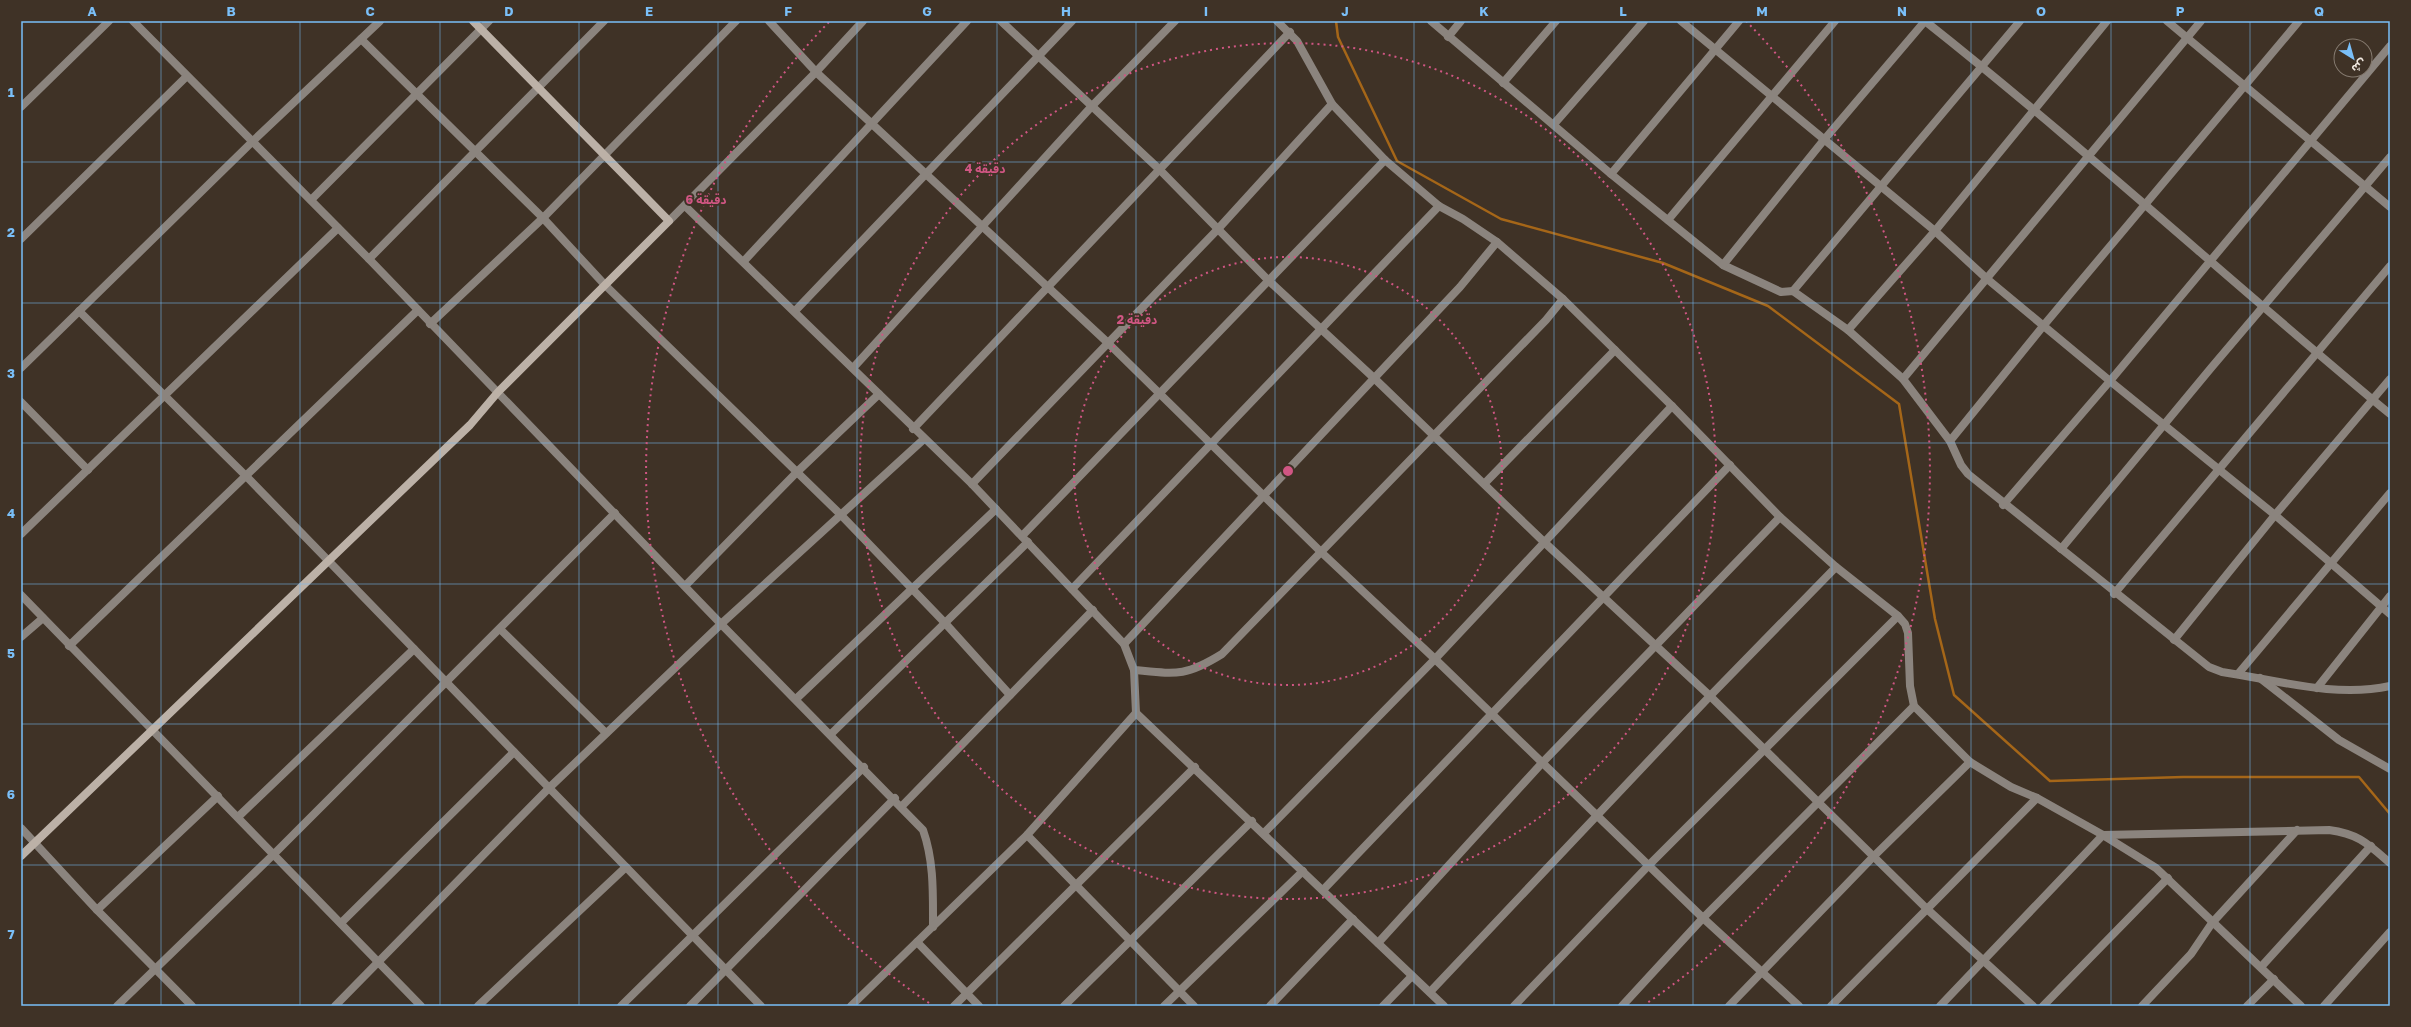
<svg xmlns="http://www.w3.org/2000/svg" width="2411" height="1027" viewBox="0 0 2411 1027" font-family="'Golos Text','Noto Sans Arabic',sans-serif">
<rect width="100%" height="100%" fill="#3f3226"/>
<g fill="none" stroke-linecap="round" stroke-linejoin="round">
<!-- stream -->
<polyline stroke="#a56618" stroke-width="2.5" points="1336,21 1338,37 1397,161 1501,219 1663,263 1768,306 1899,404 1935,619 1954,695 2050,781 2183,777 2359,777 2390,814"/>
<!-- street -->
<g stroke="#8b847e" stroke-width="8">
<path d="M133,21L369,259L721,624L923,830C934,861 933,893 933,927"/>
<polyline points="769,21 816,72 1107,342 1320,551 1435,659 1703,918 1799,1006"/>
<polyline points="1001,21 1160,170 1268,280 1375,379 1544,542 1710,696 1927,909 2033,1006"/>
<polyline points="1277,21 1297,41 1332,104 1385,160 1439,206 1463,219 1497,242 1563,299 1672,406 1780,517 1836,567 1898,616 1905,624 1908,633 1910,686 1914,706 1970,762 2011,787 2037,798 2103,835 2156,868 2301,1006"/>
<path d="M1431,21L1611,174L1723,265L1781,292L1793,291L1848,330L1903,379L1950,441L1961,465L1968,474L2209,667L2222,672C2277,680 2335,698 2390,686"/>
<polyline points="1681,21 1935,231 1986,278 2110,381 2275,515 2390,614"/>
<path d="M1925,21C2084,147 2234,285 2390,414"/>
<polyline points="2167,21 2390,207"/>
<polyline points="1448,37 1461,21"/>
<polyline points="361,39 543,218 605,285 841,515 945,623 1010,695"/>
<polyline points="1503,83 1556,21"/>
<polyline points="21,107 109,21"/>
<polyline points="1554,124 1644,21"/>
<polyline points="1611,174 1739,21"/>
<polyline points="311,200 489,21"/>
<path d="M685,206L972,484L1124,644L1134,670C1176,674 1185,677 1222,654L1546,320L1563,299"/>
<polyline points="1668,220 1835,21"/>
<polyline points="669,221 816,72 863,21"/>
<polyline points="21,239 186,77"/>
<polyline points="369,259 604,21"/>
<polyline points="744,261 967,21"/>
<polyline points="1723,265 1823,141 1925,21"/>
<polyline points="1793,291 2020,21"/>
<polyline points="79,311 247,477 761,1006"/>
<polyline points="795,311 1072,21"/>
<polyline points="430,324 543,218 736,21"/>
<polyline points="1848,330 1935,231 2107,21"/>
<polyline points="21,368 253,141 380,21"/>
<polyline points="853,368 1092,106 1175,21"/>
<polyline points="1903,379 2201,21"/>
<polyline points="21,402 88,470"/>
<polyline points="913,429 1290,32"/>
<polyline points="1950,441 2044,325 2299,21"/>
<polyline points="1485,483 1615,350"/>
<polyline points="972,484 1218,229 1332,104"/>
<polyline points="2003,505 2110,381 2390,46"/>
<polyline points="21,534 338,228"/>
<polyline points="1022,536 1385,160"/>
<polyline points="2061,549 2211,368 2390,157"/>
<polyline points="685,586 797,472 879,394"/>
<polyline points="1072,589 1439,206"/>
<polyline points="2114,594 2390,266"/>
<polyline points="21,595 421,1006"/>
<polyline points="500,629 606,733"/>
<polyline points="21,637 43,618"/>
<polyline points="2174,640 2275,515 2390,379"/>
<polyline points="1124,644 1460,287 1497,242"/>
<polyline points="69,646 418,310"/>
<polyline points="2238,674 2390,493"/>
<polyline points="2260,678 2339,740 2390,769"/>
<polyline points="2317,688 2390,596"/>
<polyline points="796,699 996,509"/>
<polyline points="1136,713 1444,1006"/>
<polyline points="831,734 1028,542"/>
<polyline points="902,806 1093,610"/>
<polyline points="238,817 414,649"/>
<polyline points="21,828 97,910 192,1006"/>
<polyline points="1264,833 1435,659 1672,406"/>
<polyline points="1027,835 1194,1006"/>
<polyline points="1323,890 1730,465"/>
<polyline points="97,910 218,796"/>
<polyline points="341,923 514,752"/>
<polyline points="917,942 979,1006"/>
<polyline points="1378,943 1542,763 1780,517"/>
<polyline points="2261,967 2371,846"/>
<polyline points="1430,992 1710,696 1836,567"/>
<polyline points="117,1006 274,854 615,513"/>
<polyline points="335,1006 549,788 721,624 924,439"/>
<polyline points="478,1006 626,867"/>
<polyline points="621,1006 864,767"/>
<polyline points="690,1006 895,798"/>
<polyline points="851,1006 1027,835 1136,713 1134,670"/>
<polyline points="954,1006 1195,767"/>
<polyline points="1064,1006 1252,821"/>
<polyline points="1164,1006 1303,871"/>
<polyline points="1270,1006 1353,919"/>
<polyline points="1383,1006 1412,976"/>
<polyline points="1514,1006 1649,865 1898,616"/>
<polyline points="1622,1006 1703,918 1914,706"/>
<polyline points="1729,1006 1873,857 1970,762"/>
<polyline points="1831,1006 2037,798"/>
<path d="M1940,1006L2103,835L2329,830C2359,834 2368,844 2390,863"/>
<polyline points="2043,1006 2168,878"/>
<polyline points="2142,1006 2191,954 2212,923 2297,830"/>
<polyline points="2247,1006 2274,979"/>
<polyline points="2324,1006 2390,932"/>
</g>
<!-- secondary -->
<polyline stroke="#bcb1a7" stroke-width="8" points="21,856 470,425 498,392 669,221 473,21"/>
</g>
<!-- grid -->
<path fill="none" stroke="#7abff8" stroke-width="1" stroke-opacity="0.55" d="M161,21V1006M300,21V1006M440,21V1006M579,21V1006M718,21V1006M857,21V1006M997,21V1006M1136,21V1006M1275,21V1006M1414,21V1006M1554,21V1006M1693,21V1006M1832,21V1006M1971,21V1006M2111,21V1006M2250,21V1006M21,162H2390M21,303H2390M21,443H2390M21,584H2390M21,724H2390M21,865H2390"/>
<!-- distance rings -->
<g fill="none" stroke="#d05683" stroke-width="2" stroke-dasharray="2 4">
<circle cx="1288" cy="471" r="214"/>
<circle cx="1288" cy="471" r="428"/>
<path d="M929 1003A642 642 0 0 1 830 21M1746 21A642 642 0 0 1 1647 1003"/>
</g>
<circle cx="1288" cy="471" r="6" fill="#d05683" stroke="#3f3226" stroke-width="2"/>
<g font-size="12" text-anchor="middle" font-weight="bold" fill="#d05683" stroke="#3f3226" stroke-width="4" stroke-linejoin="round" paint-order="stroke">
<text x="985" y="173">4 دقيقة</text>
<text x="706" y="204">6 دقيقة</text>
<text x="1137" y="324">2 دقيقة</text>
</g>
<!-- border -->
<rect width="2411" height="1027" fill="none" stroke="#3f3226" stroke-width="44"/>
<!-- north arrow -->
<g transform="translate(2353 58) rotate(143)"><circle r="19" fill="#3f3226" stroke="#867b70"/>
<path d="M0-3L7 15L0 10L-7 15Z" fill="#7abff8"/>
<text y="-6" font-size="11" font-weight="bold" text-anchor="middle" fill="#f0e8e0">ش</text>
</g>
<rect x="22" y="22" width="2367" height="983" fill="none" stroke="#7abff8" stroke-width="1.5"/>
<g font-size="13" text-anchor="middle" font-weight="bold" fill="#7abff8">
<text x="92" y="16">A</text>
<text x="231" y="16">B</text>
<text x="370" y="16">C</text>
<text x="509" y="16">D</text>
<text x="649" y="16">E</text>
<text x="788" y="16">F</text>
<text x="927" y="16">G</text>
<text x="1066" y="16">H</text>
<text x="1206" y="16">I</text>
<text x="1345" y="16">J</text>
<text x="1484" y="16">K</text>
<text x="1623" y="16">L</text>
<text x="1762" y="16">M</text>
<text x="1902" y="16">N</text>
<text x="2041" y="16">O</text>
<text x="2180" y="16">P</text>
<text x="2319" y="16">Q</text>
<text x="11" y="97">1</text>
<text x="11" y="237">2</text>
<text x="11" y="378">3</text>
<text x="11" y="518">4</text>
<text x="11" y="658">5</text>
<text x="11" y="799">6</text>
<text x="11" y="939">7</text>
</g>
</svg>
